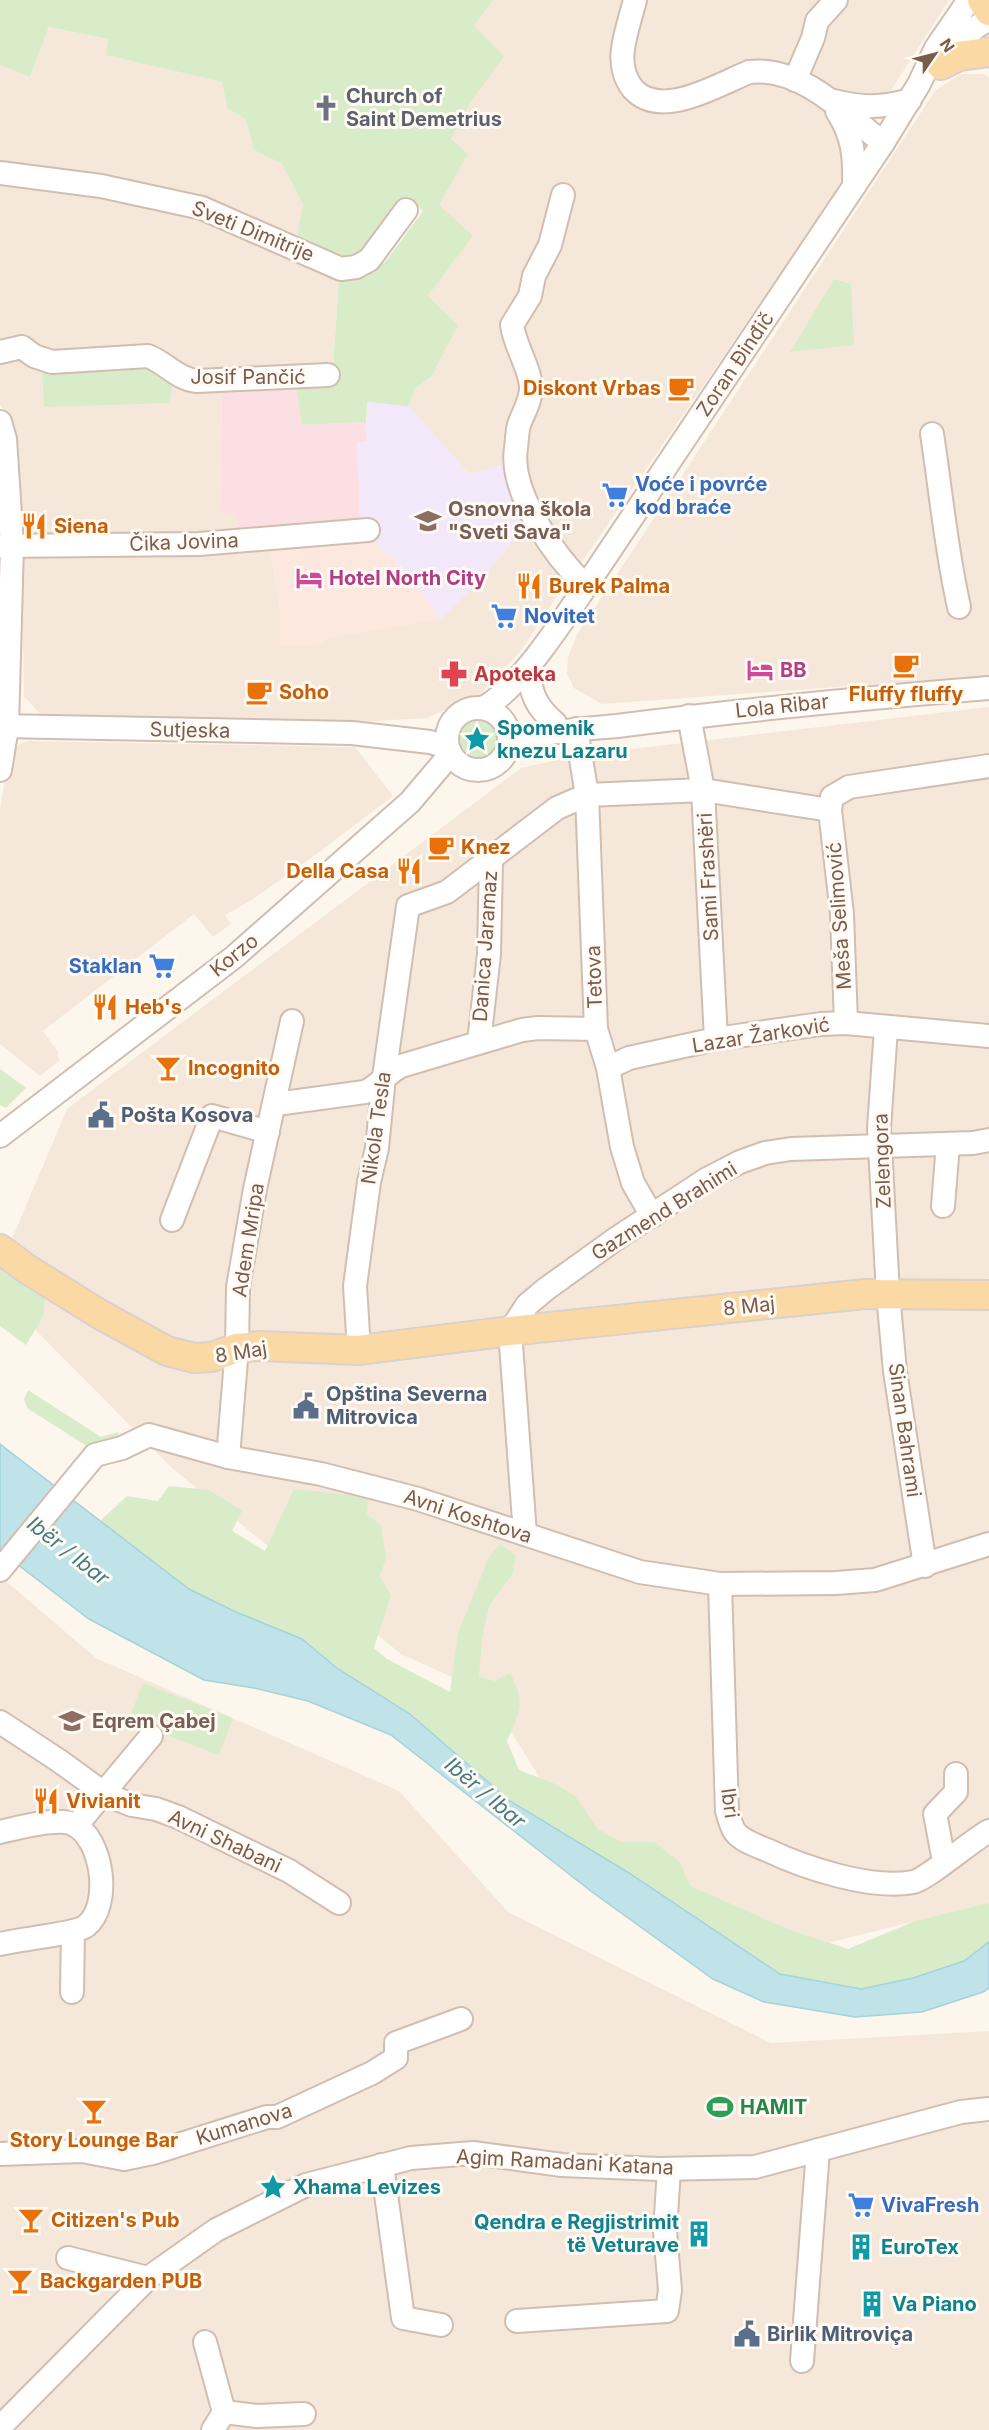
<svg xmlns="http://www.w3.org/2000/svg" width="989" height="2430" viewBox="0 0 989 2430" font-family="Inter,sans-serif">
<rect width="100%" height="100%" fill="#fdf6ec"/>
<!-- residential -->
<g fill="#f5e8da">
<polygon points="493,0 625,0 616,26 612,56 630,98 643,109 666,111 770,76 799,87 829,113 844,158 844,171 836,193 577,569 508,464 469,474 408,406 416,388 431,377 428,296 473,236 438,206 468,154 451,139 471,100 474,26"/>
<polygon points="644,0 830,0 790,68 678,94 646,92 630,64"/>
<polygon points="842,0 949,0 886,98 843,97 807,77 817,57 826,23"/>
<polygon points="49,27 108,39 107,55 222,82 227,108 246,120 254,150 282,164 304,204 297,238 0,161 0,65 30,77"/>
<polygon points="961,74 983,74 989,77 989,676 602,704 574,688 567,673 568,657 577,635 935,91"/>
<polygon points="0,179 44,183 213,222 339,277 333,367 223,375 0,345"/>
<polygon points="19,354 42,368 45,407 173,382 222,388 220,513 237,513 237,532 24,535 20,528 17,446 7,415 0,405 0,357"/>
<polygon points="530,521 569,578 520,652 480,694 427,718 359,722 40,714 24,696 21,561 27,555 37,553 271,550 280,609 280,645 317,645 327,638 441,618 480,580"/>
<polygon points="989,707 989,1903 799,1950 581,1844 487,1693 401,1654 172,1468 0,1294 0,1267 67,1109 521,768 580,755"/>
<polygon points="29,741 355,747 393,796 310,859 250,901 225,915 231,924 213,937 194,914 43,1031 59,1053 57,1056 60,1060 40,1076 0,1044 0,811 8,758 11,751 21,743"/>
<polygon points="0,1576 96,1658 399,1791 508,1912 771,2043 989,2031 989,2430 0,2430"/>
</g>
<!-- commercial -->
<polygon fill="#fde8e0" points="373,538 384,552 393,557 410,577 441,619 330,638 317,645 280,645 280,609 271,550"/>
<!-- education -->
<polygon fill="#f3e8fa" points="367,402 408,405 469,474 508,464 530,521 480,580 441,619 393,557 384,552 368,531 360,531 357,442 366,440"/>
<!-- medical -->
<polygon fill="#fbdfe3" points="222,388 296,388 302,425 366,422 366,441 357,442 360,526 237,532 237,513 220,514"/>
<!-- green -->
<g fill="#d8ecc9">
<polygon points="0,0 493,0 474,26 504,56 470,103 451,139 468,154 439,205 473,236 428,296 458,325 431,377 416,388 408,406 367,402 366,422 302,425 296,388 333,367 339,277 368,275 386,261 423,211 408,197 354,262 334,260 297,238 303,204 282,164 254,150 246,120 227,108 222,82 106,55 108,39 49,27 30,77 0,65"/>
<polygon points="834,279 851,284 854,345 790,352"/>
<polygon points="149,366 173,382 169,403 44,407 42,368"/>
<circle cx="478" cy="739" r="18"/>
<polygon points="0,1069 26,1088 6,1108 0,1105"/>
<polygon points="0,1266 45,1297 43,1317 26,1345 0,1326"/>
<polygon points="28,1390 101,1437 118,1432 119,1443 93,1450 27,1408 24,1399"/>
<path d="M169,1486L209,1490L242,1511L232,1531L265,1551L294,1489L368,1497L367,1515L381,1525L386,1558L380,1576L391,1595L374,1648L387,1659L450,1692L458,1633L489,1557L500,1544L516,1555L512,1575L489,1606L482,1638L479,1677L495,1681L510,1673C526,1703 520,1711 507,1741L519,1770L558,1785L575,1796L598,1829L621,1842H654L680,1862L690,1886L790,1930L848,1949L915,1921L989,1903V1942L964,1961L913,1978L861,1989L780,1974L629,1873L510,1801L410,1714L338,1669L302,1639L236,1612L189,1590L99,1522L127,1496L158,1501Z"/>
<polygon points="143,1683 233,1718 219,1755 128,1721"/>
</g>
<!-- water -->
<polygon fill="#bfe3e8" stroke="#a5d3da" stroke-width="1.5" points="0,1444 189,1589 236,1612 302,1639 338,1669 410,1714 510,1801 629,1873 780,1974 861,1989 913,1978 964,1961 989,1942 989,1988 983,1992 922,2012 855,2017 764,2002 713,1979 592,1892 391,1735 308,1701 254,1688 204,1680 89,1619 0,1551"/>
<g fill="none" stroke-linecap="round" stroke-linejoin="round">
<!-- minor casing -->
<g stroke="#d1beb0" stroke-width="26">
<g id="minor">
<path d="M635,0C631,16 625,33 623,49C621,63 624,78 633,89C661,120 717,85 749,72C801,66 845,113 883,143"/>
<polyline points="941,65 973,29 989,19"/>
<polyline points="795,80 813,38 817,21 836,0"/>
<path d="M834,101C861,108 882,108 910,100"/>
<path d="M837,111C853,136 855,156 854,186"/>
<polyline points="0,173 101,186 202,208 341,269 356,267 369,260 406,210"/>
<path d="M563,195L550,245L534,276L530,296L512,325C515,347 529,365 531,386C532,399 523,413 519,425C517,432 517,440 516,448C509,492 555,557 586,586"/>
<path d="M0,352L22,347L34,356L52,362L148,356C166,363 177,379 197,381L328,375"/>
<polyline points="0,422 5,439 12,545 7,727 0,770"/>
<path d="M932,434C941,492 946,550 959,607"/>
<polyline points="0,546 199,544 368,530"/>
<path d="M530,679C532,699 541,711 555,723"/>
<circle cx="478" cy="739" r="31"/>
<path d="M483,708C518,690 564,619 586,586L883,143L919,84L936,48L969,0"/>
<polyline points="689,716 703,790 716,1039"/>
<polyline points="0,726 352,733 430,742 444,746 449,750"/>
<polyline points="576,729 587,795 596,1029 608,1068 622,1147 633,1183 652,1216"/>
<path d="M508,750C531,730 587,729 617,726C741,710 865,698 989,688"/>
<polyline points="846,1023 842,914 830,810 832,797 849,787 989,766"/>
<polyline points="886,1028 879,1128 888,1294 895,1371 925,1566"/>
<polyline points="479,1042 489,954 491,860"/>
<polyline points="608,1068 629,1058 716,1039 821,1024 846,1023 989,1036"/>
<path d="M276,1104L365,1092C379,1086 387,1073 401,1066L522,1030L538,1028L596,1029"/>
<polyline points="0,1136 234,957 410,802 443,763 452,756"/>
<polyline points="943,1206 948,1144"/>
<polyline points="172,1220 212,1116 268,1132"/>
<polyline points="359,1350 355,1286 369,1182 377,1148 384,1077 408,906 447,892 557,808 587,795 703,790 830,810"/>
<polyline points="228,1457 237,1348 238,1287 255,1189 292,1021"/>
<polyline points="525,1534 510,1331 527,1305 546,1289 617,1238 707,1179 740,1162 765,1153 791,1149 973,1143 989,1140"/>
<polyline points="0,1570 95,1455 122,1448 149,1435 228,1457 321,1474 418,1499 640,1572 720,1584 836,1583 875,1580 989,1544"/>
<path d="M720,1584L727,1811C729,1818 731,1826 735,1832C742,1841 757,1846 767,1850C805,1868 871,1890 913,1882C926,1880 972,1840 989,1831"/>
<polyline points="0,1722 58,1760 105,1794 132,1805 156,1809 178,1817 289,1871 339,1903"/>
<polyline points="76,1826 151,1736"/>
<path d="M0,1832C18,1828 56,1817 73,1824C103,1838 112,1906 86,1926C76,1934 18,1939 0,1944"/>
<polyline points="944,1861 935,1814 956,1792 956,1774"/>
<polyline points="72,1992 73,1932"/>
<polyline points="0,2154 82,2151 124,2159 153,2153 267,2117 277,2117 372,2073 396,2058 396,2043 461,2019"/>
<polyline points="382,2165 403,2318 441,2325"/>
<polyline points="68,2258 148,2278"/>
<polyline points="517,2321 667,2311 670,2290 665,2231 669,2169"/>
<polyline points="205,2342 224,2412 213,2430"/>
<polyline points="802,2361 818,2150"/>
<polyline points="224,2412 257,2416 304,2414"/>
<polyline points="0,2427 148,2278 216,2230 306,2185 411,2158 473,2153 562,2165 659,2169 755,2167 961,2112 989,2109"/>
</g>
</g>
<!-- major casing -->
<g stroke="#dad1cd" stroke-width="32">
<g id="major">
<polyline points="982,0 989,11"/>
<polyline points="941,65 959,56 989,52"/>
<polyline points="0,1249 27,1269 101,1315 167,1351 194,1358 212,1357 237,1348 259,1346 359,1350 510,1331 865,1294 989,1295"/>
</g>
</g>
<!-- minor -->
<use href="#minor" stroke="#fff" stroke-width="22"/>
<!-- major -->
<use href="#major" stroke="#fbd9a5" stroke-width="28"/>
</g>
<!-- icons -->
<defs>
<g id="church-bare" transform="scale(2.07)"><path d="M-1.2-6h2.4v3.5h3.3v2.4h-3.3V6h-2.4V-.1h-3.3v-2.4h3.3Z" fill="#6b7280" stroke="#fffaf3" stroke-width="2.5" paint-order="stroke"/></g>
<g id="cafe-bare" transform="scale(2.07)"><path d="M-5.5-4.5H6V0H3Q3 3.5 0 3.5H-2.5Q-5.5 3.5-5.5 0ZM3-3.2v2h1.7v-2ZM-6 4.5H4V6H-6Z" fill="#e8710a" stroke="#fffaf3" stroke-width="2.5" paint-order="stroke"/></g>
<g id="supermarket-bare" transform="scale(2.07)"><path d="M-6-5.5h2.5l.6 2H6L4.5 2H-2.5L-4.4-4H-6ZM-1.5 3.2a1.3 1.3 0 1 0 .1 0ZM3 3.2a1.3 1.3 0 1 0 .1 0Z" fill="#3f7fe0" stroke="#fffaf3" stroke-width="2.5" paint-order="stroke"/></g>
<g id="school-bare" transform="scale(2.07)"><path d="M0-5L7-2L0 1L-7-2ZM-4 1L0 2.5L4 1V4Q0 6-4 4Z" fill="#8d6e63" stroke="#fffaf3" stroke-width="2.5" paint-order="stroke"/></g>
<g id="restaurant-bare" transform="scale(2.07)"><path d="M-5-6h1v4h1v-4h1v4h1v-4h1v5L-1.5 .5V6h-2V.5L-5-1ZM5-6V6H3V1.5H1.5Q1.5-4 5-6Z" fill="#e8710a" stroke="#fffaf3" stroke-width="2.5" paint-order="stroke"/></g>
<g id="hotel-bare" transform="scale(2.07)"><path d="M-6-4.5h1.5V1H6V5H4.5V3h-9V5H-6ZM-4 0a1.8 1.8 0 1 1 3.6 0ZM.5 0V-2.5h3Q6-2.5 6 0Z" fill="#d1479c" stroke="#fffaf3" stroke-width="2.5" paint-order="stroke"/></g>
<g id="pharmacy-bare" transform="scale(2.07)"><path d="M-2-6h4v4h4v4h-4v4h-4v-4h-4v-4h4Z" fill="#e0444e" stroke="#fffaf3" stroke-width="2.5" paint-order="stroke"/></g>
<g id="sight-bare" transform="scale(2.07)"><path d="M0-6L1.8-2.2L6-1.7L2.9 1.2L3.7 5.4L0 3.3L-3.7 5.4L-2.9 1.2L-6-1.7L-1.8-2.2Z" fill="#0f9aa8" stroke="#fffaf3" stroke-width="2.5" paint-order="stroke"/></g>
<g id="bar-bare" transform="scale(2.07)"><path d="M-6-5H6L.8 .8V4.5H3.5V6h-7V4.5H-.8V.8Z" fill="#e8710a" stroke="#fffaf3" stroke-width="2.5" paint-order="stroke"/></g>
<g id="civic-bare" transform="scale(2.07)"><path d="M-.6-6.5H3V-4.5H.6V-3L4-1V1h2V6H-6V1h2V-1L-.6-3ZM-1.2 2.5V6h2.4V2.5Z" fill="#5c6f8a" stroke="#fffaf3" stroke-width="2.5" paint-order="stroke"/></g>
<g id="stadium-bare" transform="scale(2.07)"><path d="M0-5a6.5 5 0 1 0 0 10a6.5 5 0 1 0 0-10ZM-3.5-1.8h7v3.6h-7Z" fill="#2e9e5b" stroke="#fffaf3" stroke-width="2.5" paint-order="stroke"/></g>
<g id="building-bare" transform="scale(2.07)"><path d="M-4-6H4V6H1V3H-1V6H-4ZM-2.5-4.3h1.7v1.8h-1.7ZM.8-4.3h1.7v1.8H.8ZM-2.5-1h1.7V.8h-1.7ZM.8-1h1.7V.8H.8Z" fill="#0f9aa8" stroke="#fffaf3" stroke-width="2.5" paint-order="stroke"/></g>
</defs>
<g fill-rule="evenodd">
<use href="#church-bare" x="326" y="108"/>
<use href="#cafe-bare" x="681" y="388"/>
<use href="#supermarket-bare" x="615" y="495"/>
<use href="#school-bare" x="428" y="521"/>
<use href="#restaurant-bare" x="34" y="526"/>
<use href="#hotel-bare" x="309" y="578"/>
<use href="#restaurant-bare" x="529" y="586"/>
<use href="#supermarket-bare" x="504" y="616"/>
<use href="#cafe-bare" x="906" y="665"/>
<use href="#hotel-bare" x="760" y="670"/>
<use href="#pharmacy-bare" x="454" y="674"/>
<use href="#cafe-bare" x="259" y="692"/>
<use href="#sight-bare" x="477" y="739"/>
<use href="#cafe-bare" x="441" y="847"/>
<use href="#restaurant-bare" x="409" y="871"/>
<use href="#supermarket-bare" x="162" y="966"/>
<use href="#restaurant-bare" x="105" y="1007"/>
<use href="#bar-bare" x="168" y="1068"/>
<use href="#civic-bare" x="101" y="1115"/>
<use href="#civic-bare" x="306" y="1406"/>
<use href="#school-bare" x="72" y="1721"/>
<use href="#restaurant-bare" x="46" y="1801"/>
<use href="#stadium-bare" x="720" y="2107"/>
<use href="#bar-bare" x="94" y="2111"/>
<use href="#sight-bare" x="273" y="2187"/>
<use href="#supermarket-bare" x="861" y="2205"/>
<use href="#bar-bare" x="31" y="2220"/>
<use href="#building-bare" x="699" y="2234"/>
<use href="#building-bare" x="861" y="2247"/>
<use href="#bar-bare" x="20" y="2281"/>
<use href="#building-bare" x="872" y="2304"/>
<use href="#civic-bare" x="747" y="2334"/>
</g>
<g text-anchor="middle" stroke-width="6" stroke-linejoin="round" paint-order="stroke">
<!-- worship labels -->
<g font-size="20" font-weight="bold" fill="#5b616d" stroke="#fffaf3" text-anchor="start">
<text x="346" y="103">Church of<tspan x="346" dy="23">Saint Demetrius</tspan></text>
</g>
<!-- street labels -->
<g font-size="20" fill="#7a5c4d" stroke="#fffaf3">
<text transform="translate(253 231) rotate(22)" y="7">Sveti Dimitrije</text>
<text transform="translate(735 364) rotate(-56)" y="7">Zoran Đinđič</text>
<text x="248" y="384">Josif Pančić</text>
<text transform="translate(184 542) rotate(-2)" y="7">Čika Jovina</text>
<text transform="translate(782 706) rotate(-6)" y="7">Lola Ribar</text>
<text transform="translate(190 730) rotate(1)" y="7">Sutjeska</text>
<text transform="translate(708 877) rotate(-93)" y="7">Sami Frashëri</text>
<text transform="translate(839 916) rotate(-94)" y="7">Meša Selimović</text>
<text transform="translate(485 946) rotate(-86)" y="7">Danica Jaramaz</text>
<text transform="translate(234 955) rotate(-39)" y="7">Korzo</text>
<text transform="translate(594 977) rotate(-92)" y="7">Tetova</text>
<text transform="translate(761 1035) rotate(-9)" y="7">Lazar Žarković</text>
<text transform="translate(376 1128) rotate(-82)" y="7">Nikola Tesla</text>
<text transform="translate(882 1161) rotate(-92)" y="7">Zelengora</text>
<text transform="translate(664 1211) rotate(-32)" y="7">Gazmend Brahimi</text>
<text transform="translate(248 1240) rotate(-81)" y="7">Adem Mripa</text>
<text transform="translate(749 1306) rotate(-6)" y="7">8 Maj</text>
<text transform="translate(241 1352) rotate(-9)" y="7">8 Maj</text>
<text transform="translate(905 1430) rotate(82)" y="7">Sinan Bahrami</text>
<text transform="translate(468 1516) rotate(18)" y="7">Avni Koshtova</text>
<text transform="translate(730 1803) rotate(82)" y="7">Ibri</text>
<text transform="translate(225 1841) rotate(25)" y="7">Avni Shabani</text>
<text transform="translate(244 2124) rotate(-17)" y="7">Kumanova</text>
<text transform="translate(565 2162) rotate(3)" y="7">Agim Ramadani Katana</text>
</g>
<!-- food labels -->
<g font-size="20" font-weight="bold" fill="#c56008" stroke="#fffaf3" text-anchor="start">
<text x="661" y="395" text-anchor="end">Diskont Vrbas</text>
<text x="54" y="533">Siena</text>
<text x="549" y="593">Burek Palma</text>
<text x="279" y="699">Soho</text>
<text x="906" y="701" text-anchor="middle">Fluffy fluffy</text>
<text x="461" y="854">Knez</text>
<text x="389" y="878" text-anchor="end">Della Casa</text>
<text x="125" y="1014">Heb's</text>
<text x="188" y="1075">Incognito</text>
<text x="66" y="1808">Vivianit</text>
<text x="94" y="2147" text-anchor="middle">Story Lounge Bar</text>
<text x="51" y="2227">Citizen's Pub</text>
<text x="40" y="2288">Backgarden PUB</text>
</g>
<!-- shop labels -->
<g font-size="20" font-weight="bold" fill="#366cbe" stroke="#fffaf3" text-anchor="start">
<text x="635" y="491">Voće i povrće<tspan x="635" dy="23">kod braće</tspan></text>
<text x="524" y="623">Novitet</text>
<text x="142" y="973" text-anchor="end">Staklan</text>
<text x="881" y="2212">VivaFresh</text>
</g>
<!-- education labels -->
<g font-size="20" font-weight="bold" fill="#785e54" stroke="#fffaf3" text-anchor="start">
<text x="448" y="516">Osnovna škola<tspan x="448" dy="23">"Sveti Sava"</tspan></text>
<text x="92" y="1728">Eqrem Çabej</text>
</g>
<!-- hotel labels -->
<g font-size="20" font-weight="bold" fill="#b23c85" stroke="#fffaf3" text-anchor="start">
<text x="329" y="585">Hotel North City</text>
<text x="780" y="677">BB</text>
</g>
<!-- health labels -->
<g font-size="20" font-weight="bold" fill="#be3a42" stroke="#fffaf3" text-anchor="start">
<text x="474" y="681">Apoteka</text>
</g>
<!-- culture labels -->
<g font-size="20" font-weight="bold" fill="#0d838f" stroke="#fffaf3" text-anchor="start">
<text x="497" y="735">Spomenik<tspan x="497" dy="23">knezu Lazaru</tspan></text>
<text x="293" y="2194">Xhama Levizes</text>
<text x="679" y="2229" text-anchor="end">Qendra e Regjistrimit<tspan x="679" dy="23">të Veturave</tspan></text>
<text x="881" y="2254">EuroTex</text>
<text x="892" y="2311">Va Piano</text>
</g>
<!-- service labels -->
<g font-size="20" font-weight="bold" fill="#4e5e75" stroke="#fffaf3" text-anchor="start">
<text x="121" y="1122">Pošta Kosova</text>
<text x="326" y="1401">Opština Severna<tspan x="326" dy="23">Mitrovica</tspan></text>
<text x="767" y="2341">Birlik Mitroviça</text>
</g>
<!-- leisure labels -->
<g font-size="20" font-weight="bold" fill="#27864d" stroke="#fffaf3" text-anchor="start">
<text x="740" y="2114">HAMIT</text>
</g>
<!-- water labels -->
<g font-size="21" font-style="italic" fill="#437c86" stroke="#fffaf3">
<text transform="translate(68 1551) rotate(38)" y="7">Ibër / Ibar</text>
<text transform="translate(485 1793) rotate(40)" y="7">Ibër / Ibar</text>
</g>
</g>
<!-- north arrow -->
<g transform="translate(935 54) rotate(55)" stroke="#fffaf3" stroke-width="4.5" paint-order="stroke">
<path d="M0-4.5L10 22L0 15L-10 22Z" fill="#7a5c4d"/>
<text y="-9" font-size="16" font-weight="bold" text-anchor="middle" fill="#7a5c4d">N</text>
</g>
</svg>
